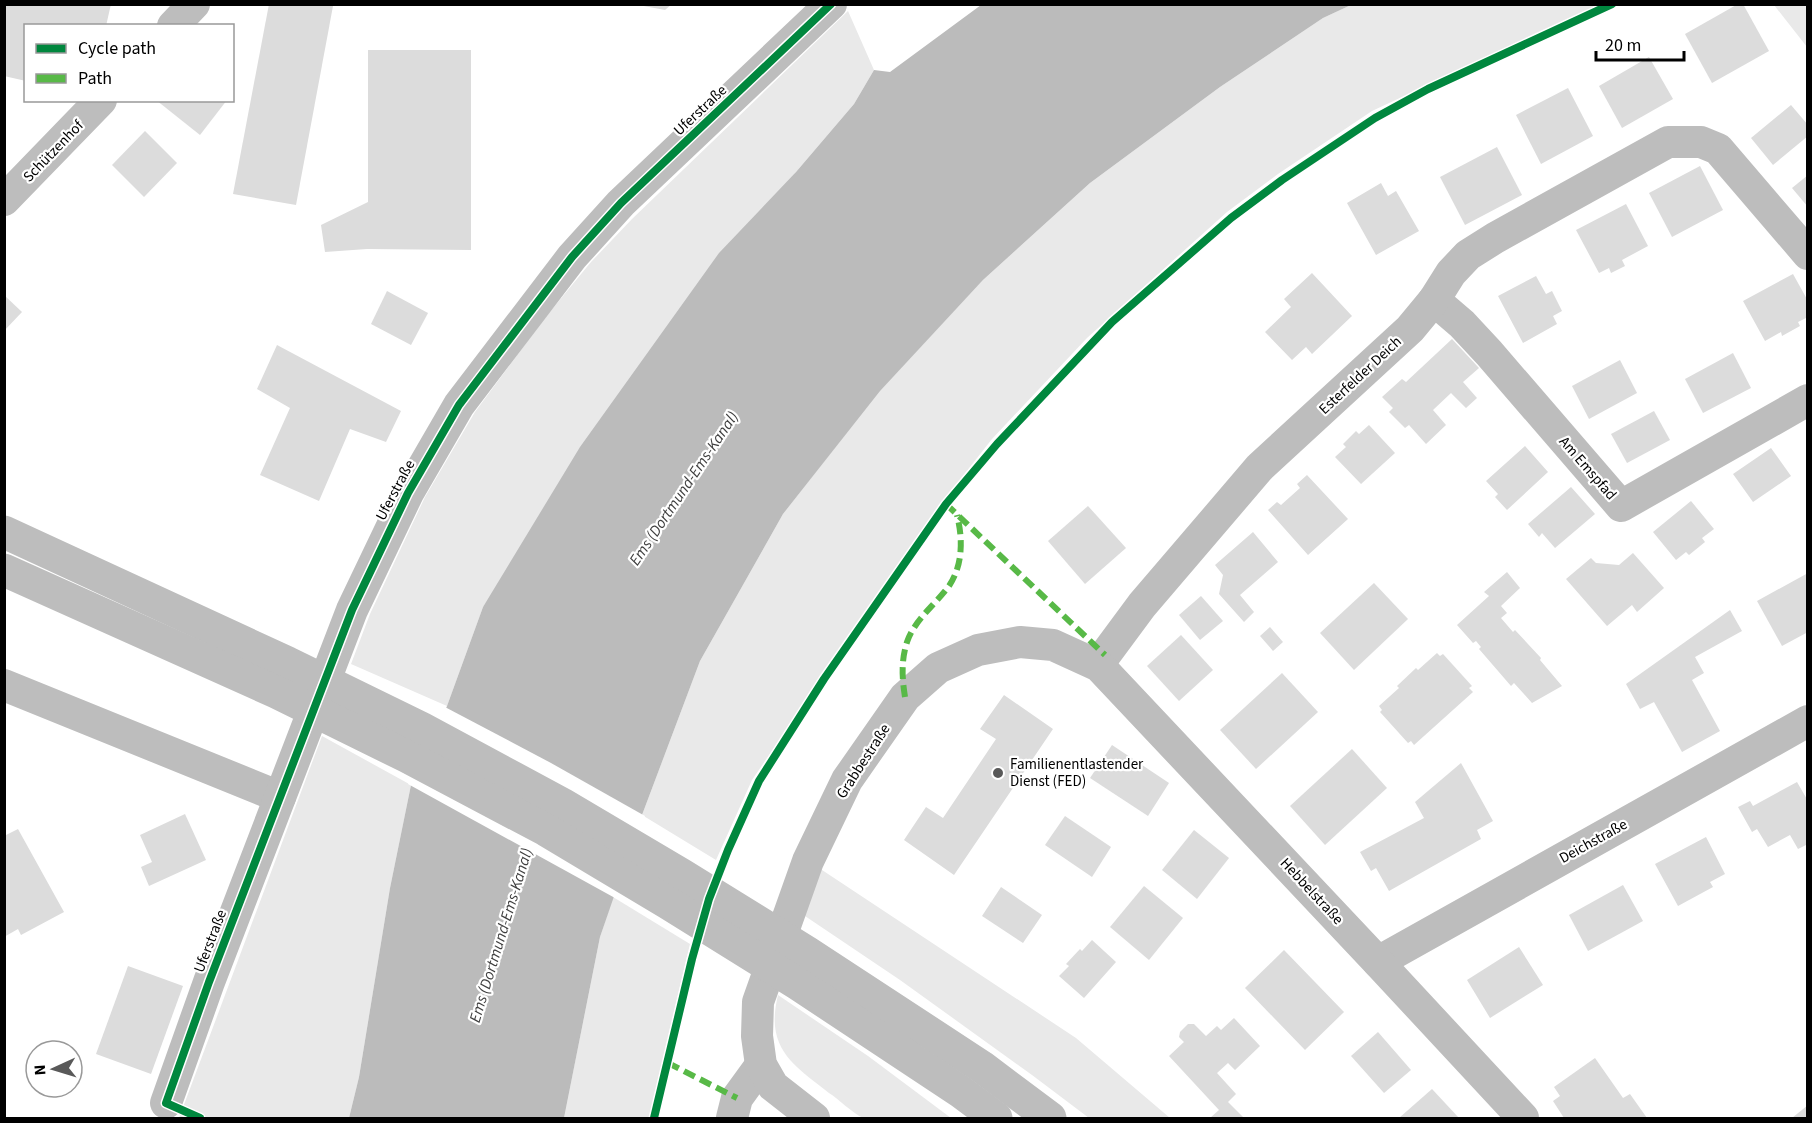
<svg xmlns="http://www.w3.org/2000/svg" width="1812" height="1123" viewBox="0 0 1812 1123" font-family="'Source Sans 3',sans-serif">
<rect width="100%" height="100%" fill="#fff"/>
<!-- green -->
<g fill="#e9e9e9">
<polygon points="1351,5 1599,5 1372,111 1278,174 1227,212 1087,338 992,439 944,500 752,780 716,860 642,815 700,661 783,514 879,391 983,280 1090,183 1220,87 1323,18"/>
<polygon points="1774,5 1807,5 1807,47"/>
<polygon points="848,11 874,70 854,104 796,172 483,607 447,706 351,664 370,614 425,497 475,412 544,319 591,262 632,219"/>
<polygon points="322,736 411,785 390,888 359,1077 349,1118 179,1118"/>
<polygon points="819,868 1076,1038 1170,1118 1089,1118 1032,1075 900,980 802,914"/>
<polygon points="613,897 690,944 649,1118 564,1118 600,937"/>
<path d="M778,995L868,1056L951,1118C936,1119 872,1122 863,1118C851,1112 840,1100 829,1093C792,1064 765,1048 778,995Z"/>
</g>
<!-- water -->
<polygon fill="#bbb" points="981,5 1351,5 1323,18 1220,87 1090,183 983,280 880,391 783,514 700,661 642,815 600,937 564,1118 349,1118 359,1077 390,888 411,785 447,706 483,607 580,447 719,253 796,172 854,104 874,70 890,72"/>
<!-- pier -->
<polygon fill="#fff" points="443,706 551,763 645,816 615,898 408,784"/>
<!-- building -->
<g fill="#dcdcdc">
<polygon points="4,4 111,4 106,26 26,26 26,81 4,76"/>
<polygon points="269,4 333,6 296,205 233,194"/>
<polygon points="633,4 672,4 665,10"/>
<polygon points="1738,4 1743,4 1769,51 1712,83 1685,34"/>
<polygon points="368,50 471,50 471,250 367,249 325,252 321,225 368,202"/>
<polygon points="1649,57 1673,99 1622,128 1599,86"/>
<polygon points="1568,88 1593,136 1541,164 1516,115"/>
<polygon points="156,100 227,100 200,135"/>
<polygon points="1791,105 1808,125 1808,136 1773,165 1751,138"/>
<polygon points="145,131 177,163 144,197 112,165"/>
<polygon points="1497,147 1522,195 1465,225 1440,177"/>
<polygon points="1700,166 1723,210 1672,237 1649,193"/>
<polygon points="1808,175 1808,207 1792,188"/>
<polygon points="1381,183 1388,196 1396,191 1419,231 1376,255 1347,203"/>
<polygon points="1626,204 1648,246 1622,260 1625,266 1611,273 1609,268 1599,273 1576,230"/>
<polygon points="1312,273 1352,316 1312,354 1306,347 1292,360 1265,332 1291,307 1284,299"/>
<polygon points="1793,274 1808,301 1808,317 1798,322 1800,326 1782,336 1781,332 1765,341 1743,301"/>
<polygon points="1536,276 1546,294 1552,291 1562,311 1553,316 1557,324 1523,343 1498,296"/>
<polygon points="387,291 428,313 411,345 371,324"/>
<polygon points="4,295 22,312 4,331"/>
<polygon points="1452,339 1479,368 1463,382 1477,398 1466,408 1451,393 1433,410 1446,425 1426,444 1409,425 1405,428 1389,412 1393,408 1382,397 1402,379 1406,382"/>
<polygon points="277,345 401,411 386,442 350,429 319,501 260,475 290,408 257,389"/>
<polygon points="1733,353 1751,388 1703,413 1685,379"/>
<polygon points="1620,360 1637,393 1589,419 1572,386"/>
<polygon points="1654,411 1670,440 1627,463 1611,434"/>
<polygon points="1369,425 1395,453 1361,484 1335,457 1346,447 1343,444 1356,431 1359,434"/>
<polygon points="1525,446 1548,472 1507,510 1495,497 1498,494 1486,481"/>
<polygon points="1771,448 1791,476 1753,502 1733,474"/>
<polygon points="1307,475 1348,519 1308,555 1268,510 1277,502 1281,505 1300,488 1297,484"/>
<polygon points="1571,487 1595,514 1555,548 1542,533 1539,537 1528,524"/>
<polygon points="1691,501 1714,529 1702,538 1705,542 1689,555 1686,552 1676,560 1653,532"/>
<polygon points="1088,506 1126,548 1085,584 1048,541"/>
<polygon points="1253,532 1278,562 1240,595 1254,612 1244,622 1219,594 1223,575 1215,565"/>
<polygon points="1633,553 1664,588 1637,612 1632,605 1607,626 1566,579 1591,558 1596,563 1619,565"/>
<polygon points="1507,572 1520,588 1501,606 1507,613 1501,618 1513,632 1515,630 1541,658 1540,660 1562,686 1532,703 1514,683 1511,686 1479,649 1481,647 1476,641 1473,643 1457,625 1489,596 1484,592"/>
<polygon points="1808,573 1808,632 1782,646 1757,601"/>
<polygon points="1374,583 1408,619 1354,670 1320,633"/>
<polygon points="1201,596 1223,621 1200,640 1179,615"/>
<polygon points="1730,610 1742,631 1695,657 1704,673 1692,680 1720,731 1682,752 1654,702 1640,709 1626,684"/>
<polygon points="1270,627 1283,642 1273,651 1260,636"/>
<polygon points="1181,635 1213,670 1179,701 1147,666"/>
<polygon points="1437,653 1440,656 1443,654 1472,686 1469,688 1473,692 1414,745 1411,741 1408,743 1380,712 1382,710 1379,706 1399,688 1397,686 1416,668 1418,670"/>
<polygon points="1282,673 1318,712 1256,769 1220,730"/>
<polygon points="1004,695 1053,729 954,875 904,840 926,807 943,818 996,739 980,729"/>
<polygon points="1112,745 1169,783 1148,816 1090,778"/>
<polygon points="1352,749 1387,788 1325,845 1290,806"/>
<polygon points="1461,763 1493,821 1477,830 1481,839 1389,891 1376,868 1371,871 1360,852 1424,818 1415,802"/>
<polygon points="1797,782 1808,801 1808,844 1798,849 1790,835 1768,847 1757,829 1752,832 1738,807 1750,801 1753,806"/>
<polygon points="185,814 206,860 149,886 141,867 152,862 140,835"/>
<polygon points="1065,816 1111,847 1092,877 1045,845"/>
<polygon points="18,829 64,912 21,935 18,929 4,937 4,836"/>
<polygon points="1194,830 1229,858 1197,899 1162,870"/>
<polygon points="1706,837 1725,874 1710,882 1713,887 1678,906 1655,864"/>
<polygon points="1623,885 1643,921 1588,951 1569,915"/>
<polygon points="1144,886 1183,918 1149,960 1110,927"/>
<polygon points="1001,887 1042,915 1023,943 982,916"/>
<polygon points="1092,940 1116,962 1084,998 1059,976 1069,966 1066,964 1080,949 1082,951"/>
<polygon points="1519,947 1543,985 1490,1018 1467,980"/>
<polygon points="1284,950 1344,1012 1305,1050 1245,988"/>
<polygon points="128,966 183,986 151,1074 96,1054"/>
<polygon points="1234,1018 1260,1046 1235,1070 1228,1063 1217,1073 1236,1094 1228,1102 1244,1118 1210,1118 1219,1110 1169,1056 1184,1042 1179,1037 1180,1032 1188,1024 1194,1024 1206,1036 1217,1026 1221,1030"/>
<polygon points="1378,1032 1411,1070 1384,1093 1351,1056"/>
<polygon points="1595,1058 1623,1098 1630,1094 1647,1118 1564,1118 1553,1101 1560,1096 1554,1087"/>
<polygon points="1432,1089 1459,1118 1399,1118"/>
<polygon points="1808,1105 1808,1118 1792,1118"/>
</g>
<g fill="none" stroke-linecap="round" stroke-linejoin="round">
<!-- minor -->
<g stroke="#bdbdbd" stroke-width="32">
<polyline points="173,26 194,4"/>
<polyline points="4,200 101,100"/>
<polyline points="1434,300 1462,324 1489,353 1621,506 1808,400"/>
<polyline points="1099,666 1105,655 1142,605 1260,467 1410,329 1434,300 1451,273 1468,255 1495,238 1668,142 1701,142 1718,149 1808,254"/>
<polyline points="4,685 280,797"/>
<polyline points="1378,962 1808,721"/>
<polyline points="166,1103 209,982 352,610 408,493 459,405 572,257 621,203 831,4"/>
<polyline points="732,1118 737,1098 761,1065"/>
<polyline points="814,1118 773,1086 761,1065 757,1036 758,1002 808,861 847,780 905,697 938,668 978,650 1020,642 1053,645 1099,666 1378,962 1523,1118"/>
</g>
<!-- highway -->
<g stroke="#bdbdbd" stroke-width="33">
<polyline points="4,532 288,663 421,728 562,804 682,875 808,953 982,1067 1050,1118"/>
<polyline points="4,570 276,692 406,756 546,830 668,903 798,984 961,1092 996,1118"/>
</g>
<!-- quiet -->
<g stroke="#58b947" stroke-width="6" stroke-dasharray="12 6" stroke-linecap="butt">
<polyline points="946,504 1105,655"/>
<path d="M905,697C902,678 901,661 907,642C915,619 935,605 949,586C963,565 963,539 957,515"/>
<polyline points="668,1063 737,1098"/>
</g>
<!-- cycleway casing -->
<g stroke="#fff" stroke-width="11">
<g id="cycleway">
<polyline points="200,1118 166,1103 209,982 352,610 408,493 459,405 572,257 621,203 831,4"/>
<polyline points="654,1118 692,959 709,899 728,850 759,781 824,679 946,504 997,444 1112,322 1231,218 1282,180 1375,118 1428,89 1612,4"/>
</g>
</g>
<!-- cycleway -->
<use href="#cycleway" stroke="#00873e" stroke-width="8"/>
</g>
<!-- markers -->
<circle fill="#595959" stroke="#fff" stroke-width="2" cx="998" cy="773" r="6"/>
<g text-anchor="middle" stroke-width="4.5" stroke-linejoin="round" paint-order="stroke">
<!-- street labels -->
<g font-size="15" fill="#000" stroke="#fff">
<text transform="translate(700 110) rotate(-43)" y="5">Uferstraße</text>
<text transform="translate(53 151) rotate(-46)" y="5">Schützenhof</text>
<text transform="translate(1360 375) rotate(-43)" y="5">Esterfelder Deich</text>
<text transform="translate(1588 468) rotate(49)" y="5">Am Emspfad</text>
<text transform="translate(395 490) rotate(-62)" y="5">Uferstraße</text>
<text transform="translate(863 761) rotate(-57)" y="5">Grabbestraße</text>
<text transform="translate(1593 841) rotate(-29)" y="5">Deichstraße</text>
<text transform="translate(1312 891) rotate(47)" y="5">Hebbelstraße</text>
<text transform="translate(210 941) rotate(-69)" y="5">Uferstraße</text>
</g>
<!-- poi labels -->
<g font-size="15" fill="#000" stroke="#fff" text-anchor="start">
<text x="1010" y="769">Familienentlastender<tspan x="1010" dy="17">Dienst (FED)</tspan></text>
</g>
<!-- water labels -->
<g font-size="16" font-style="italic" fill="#3f3f3f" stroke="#fff">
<text transform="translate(683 488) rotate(-56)" y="6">Ems (Dortmund-Ems-Kanal)</text>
<text transform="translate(500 935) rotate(-73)" y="6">Ems (Dortmund-Ems-Kanal)</text>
</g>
</g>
<!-- border -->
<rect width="1812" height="1123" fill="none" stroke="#000000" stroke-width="12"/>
<!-- legend -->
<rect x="24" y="24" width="210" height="78" fill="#ffffff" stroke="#999999" stroke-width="1.5"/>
<rect x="36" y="44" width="30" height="9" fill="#00873e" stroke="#999999" stroke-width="1.5"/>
<text x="78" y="54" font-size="18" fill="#000000">Cycle path</text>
<rect x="36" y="74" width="30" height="9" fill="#58b947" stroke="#999999" stroke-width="1.5"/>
<text x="78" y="84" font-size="18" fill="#000000">Path</text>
<!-- north arrow -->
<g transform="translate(54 1069) rotate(266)"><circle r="28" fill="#ffffff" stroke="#999999" stroke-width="1.5"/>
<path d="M0-4.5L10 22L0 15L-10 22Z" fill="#595959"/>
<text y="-9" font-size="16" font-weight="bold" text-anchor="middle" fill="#000000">N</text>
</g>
<!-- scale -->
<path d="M1596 51v9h88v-9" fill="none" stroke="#000000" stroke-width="3"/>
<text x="1605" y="51" font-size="18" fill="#000000" stroke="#ffffff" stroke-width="4.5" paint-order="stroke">20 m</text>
</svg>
